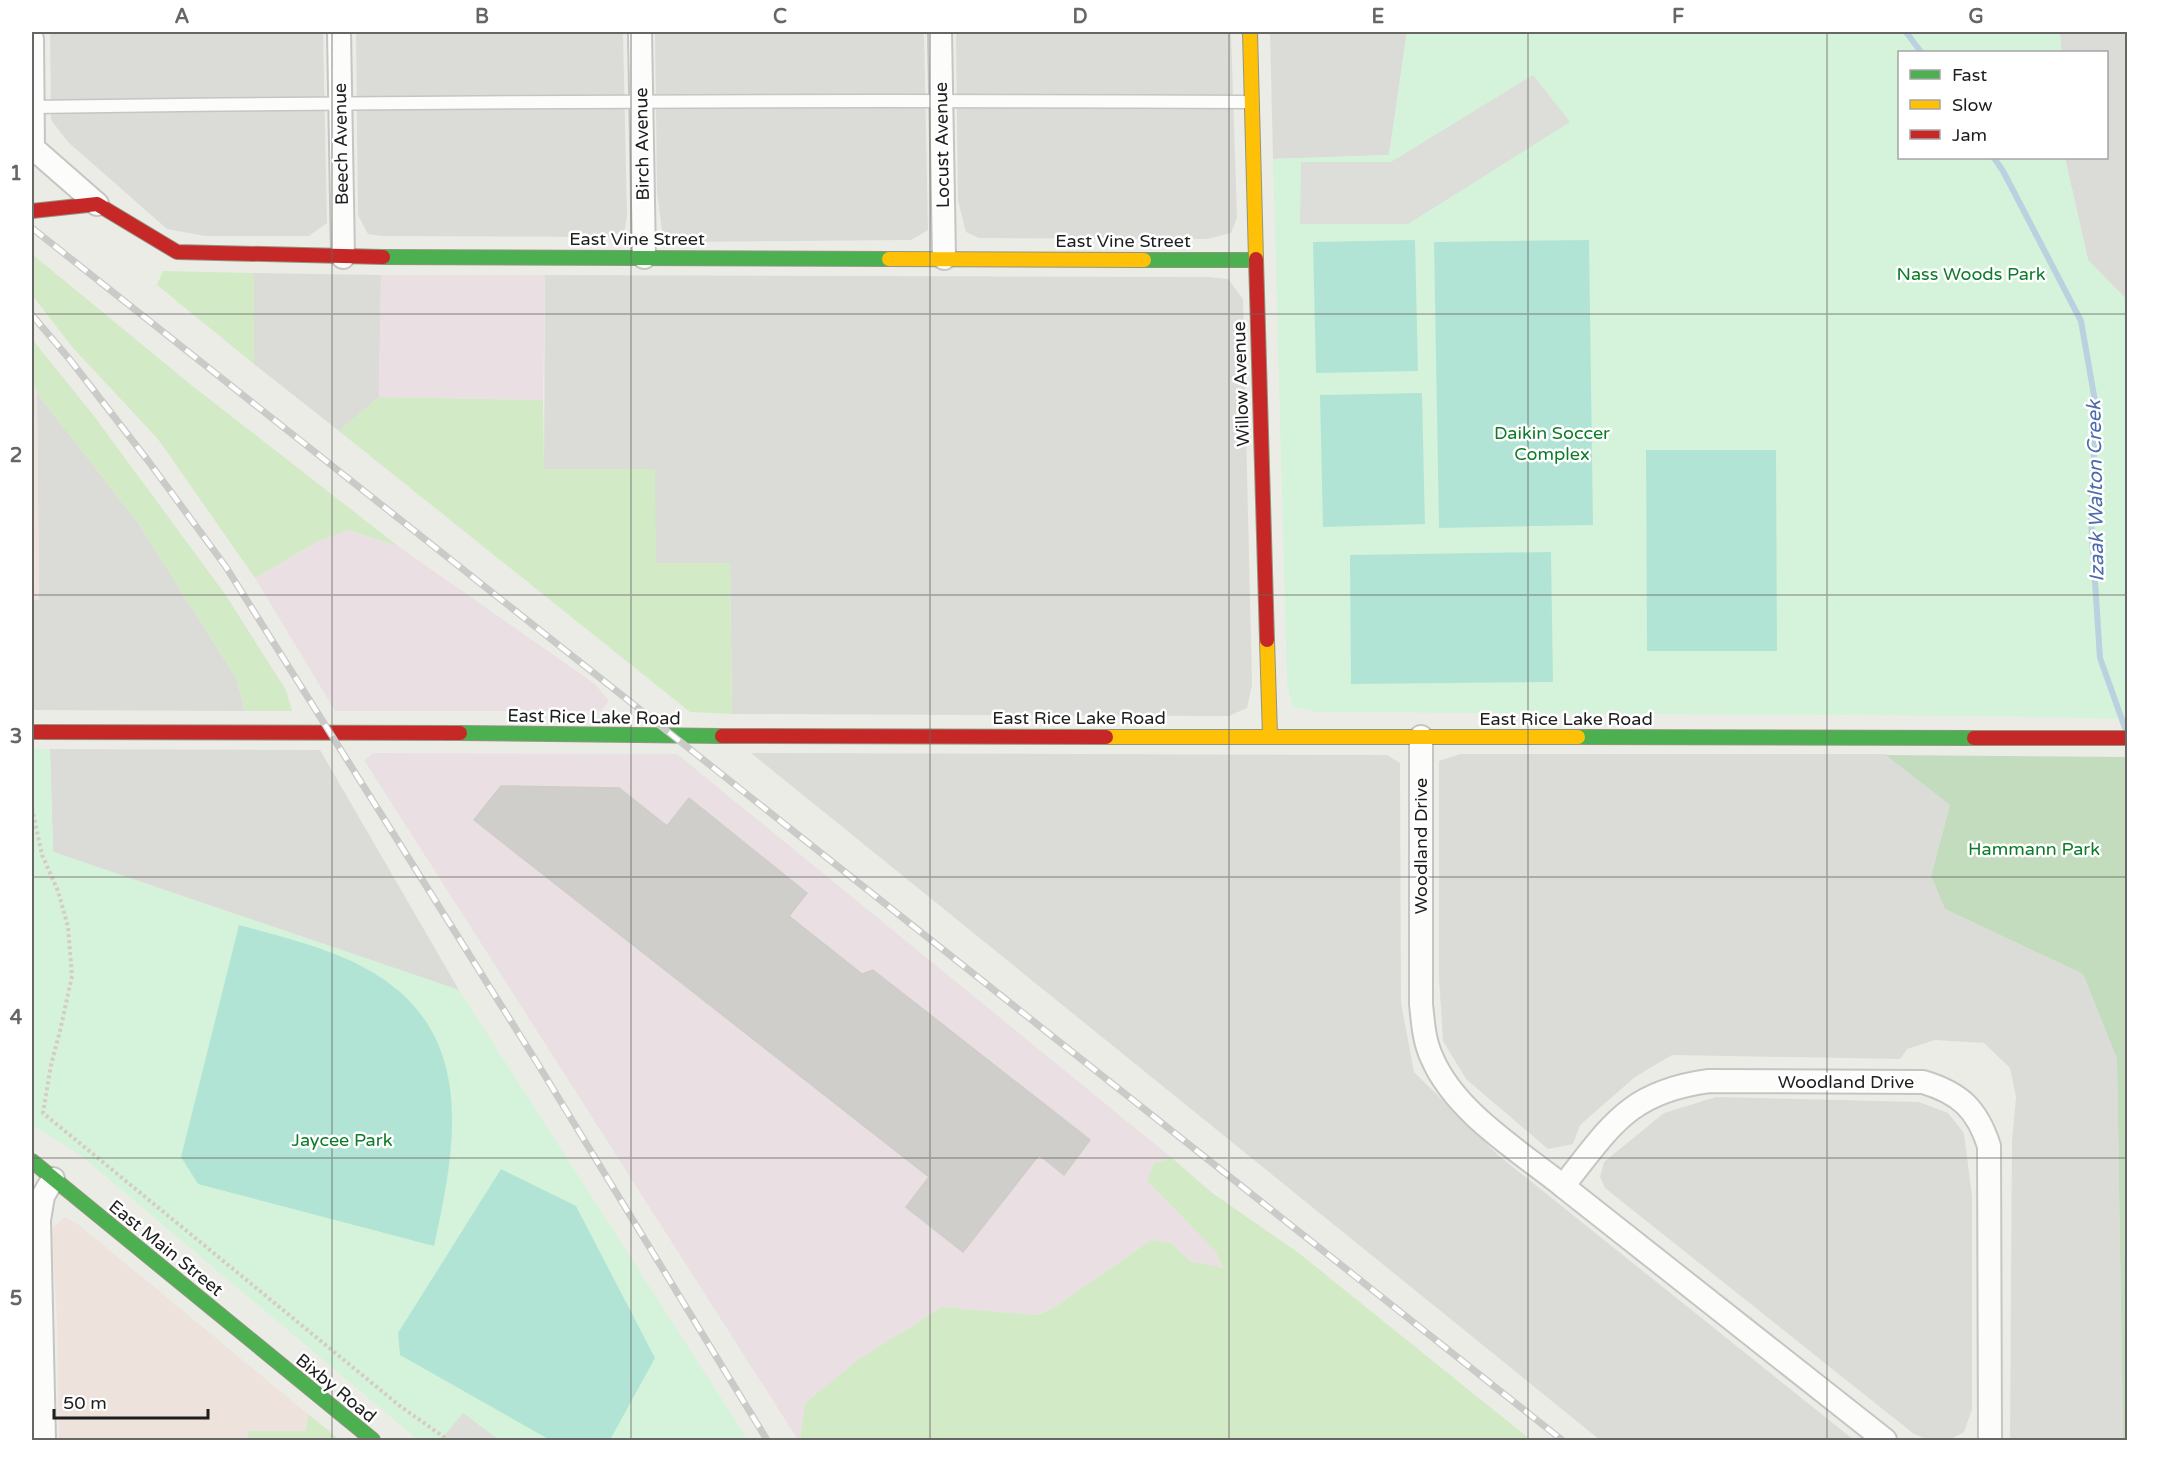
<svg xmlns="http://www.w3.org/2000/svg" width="2159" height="1472" viewBox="0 0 2159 1472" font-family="'Varela Round',sans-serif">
<rect width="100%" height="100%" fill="#ecece7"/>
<!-- residential -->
<g fill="#dbdbd8">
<polygon points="50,32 323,32 327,223 309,236 205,236 167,229 68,142 51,120"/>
<polygon points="356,32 623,32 627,215 625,229 611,237 383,236 368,234 358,215"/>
<polygon points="655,32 924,32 928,230 911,240 681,242 662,231 657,192"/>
<polygon points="956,32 1231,32 1237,218 1231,233 1207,239 979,238 966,232 958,201"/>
<polygon points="1270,32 1407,32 1389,155 1273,159"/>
<polygon points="2060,32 2127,32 2127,300 2088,260 2065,158 2106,158 2106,52 2061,52"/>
<polygon points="254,273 381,275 379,397 339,431 254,364"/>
<polygon points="545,275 1208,277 1228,279 1243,299 1252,685 1247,708 1229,716 732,714 730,563 656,563 544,469"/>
<polygon points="37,393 138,523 236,678 245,711 32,710 32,600 39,599"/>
<polygon points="50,749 320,750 459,990 53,852"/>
<polygon points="751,753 1387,755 1400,763 1401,1003 1414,1072 1498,1155 1854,1440 1600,1440"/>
<polygon points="1460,754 1886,754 1950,805 1931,876 1945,909 2083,974 2117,1059 2123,1440 2010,1440 2012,1141 2016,1097 2010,1068 1984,1043 1935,1040 1907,1049 1900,1059 1672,1055 1635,1077 1580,1125 1573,1144 1548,1149 1466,1079 1443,1041 1439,978 1439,761"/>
<polygon points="1716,1097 1919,1102 1948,1113 1964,1133 1972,1196 1972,1409 1964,1432 1949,1440 1929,1440 1914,1434 1605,1188 1600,1177 1604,1162 1664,1113"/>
</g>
<!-- commercial -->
<g fill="#eee2dd">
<polygon points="32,375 37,393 39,600 32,600"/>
<polygon points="65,1217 79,1225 308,1414 306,1431 249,1431 248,1440 59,1440 57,1322 52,1234 53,1227"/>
</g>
<!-- industrial -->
<g fill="#eae0e4">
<polygon points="381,275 545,275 543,400 379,397"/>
<polygon points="348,530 398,546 595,684 609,701 601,711 335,711 255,578 317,542"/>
<polygon points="373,753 677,754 1172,1158 1154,1163 1147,1181 1216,1252 1223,1269 1190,1261 1171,1243 1151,1240 1052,1309 1037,1315 942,1307 805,1403 800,1440 798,1440 364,760"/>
</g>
<!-- grass -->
<g fill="#d3eac6">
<polygon points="32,254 190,384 398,546 348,530 317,542 255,578 158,439 73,348 32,295"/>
<polygon points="163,271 254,273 254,364 157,285"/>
<polygon points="32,339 94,416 225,594 286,690 292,711 245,711 236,678 138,523 37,393 32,375"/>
<polygon points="379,397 543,400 544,469 655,469 656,563 730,563 732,714 690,712 339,431"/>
<polygon points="1172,1158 1211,1192 1300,1254 1531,1440 800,1440 805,1403 858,1360 942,1307 1037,1315 1052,1309 1151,1240 1171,1243 1190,1261 1223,1268 1216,1252 1147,1181 1154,1163"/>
<polygon points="308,1414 340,1440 248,1440 248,1431 306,1431"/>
</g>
<!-- forest -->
<polygon fill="#c2dcbd" points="1886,755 2127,757 2127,1440 2123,1440 2117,1059 2083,974 1945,909 1931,876 1950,805"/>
<!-- park -->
<g fill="#d5f3da">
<polygon points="1407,32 2060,32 2061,52 1900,52 1900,158 2065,158 2088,260 2127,300 2127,719 1992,716 1318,712 1293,707 1287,683 1273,159 1389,155"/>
<polygon points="32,749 50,749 53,852 459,990 748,1440 418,1440 80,1155 32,1125"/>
</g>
<!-- pitch -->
<g fill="#b2e4d6">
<polygon points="1415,240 1418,371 1316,373 1313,242"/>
<polygon points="1589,240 1593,525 1439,528 1434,242"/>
<polygon points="1422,393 1425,524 1323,527 1320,395"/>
<polygon points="1776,450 1777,651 1647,651 1646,450"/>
<polygon points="1551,552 1553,682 1351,684 1350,555"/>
<path d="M239,925C286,938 339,950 380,977C477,1040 455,1150 434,1246L198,1184L181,1157Z"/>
<polygon points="501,1169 576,1206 655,1358 610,1440 550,1440 400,1355 398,1333"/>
</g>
<!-- parking -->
<g fill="#ddddda">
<polygon points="1533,75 1570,122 1408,224 1300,224 1301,162 1391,162"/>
<polygon points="463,1413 499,1440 441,1440"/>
</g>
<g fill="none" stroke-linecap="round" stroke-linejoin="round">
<!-- stream -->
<g stroke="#bad2df" stroke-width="6">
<polyline points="1906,32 1921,52"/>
<polyline points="1994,158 2003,171 2081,321 2096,407 2091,521 2100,658 2125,728"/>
</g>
</g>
<!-- building -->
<polygon fill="#cfceca" stroke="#cfcdc8" stroke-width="1.5" points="501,786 619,788 667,826 689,798 807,893 789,916 862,974 873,970 1090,1140 1064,1175 1039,1155 963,1252 906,1207 929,1177 474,820"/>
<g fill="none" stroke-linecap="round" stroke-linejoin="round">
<!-- lane casing -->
<g stroke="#c5c5c3" stroke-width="15">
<path id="lane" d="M33,107C439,101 845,100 1250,102"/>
</g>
<!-- street casing -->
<g stroke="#c5c5c3" stroke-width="26">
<g id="street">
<polyline points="339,32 343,257"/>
<polyline points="640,32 644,257"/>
<polyline points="940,32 944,258"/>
<polyline points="32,39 33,148 97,204"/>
<path d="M1421,737V1004C1423,1023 1424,1041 1432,1058C1455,1112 1518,1150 1563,1186"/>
<polyline points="44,1440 39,1220 43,1196 53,1179"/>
<path d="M1885,1440L1563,1186C1611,1126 1628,1092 1709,1081L1923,1082C1960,1093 1977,1109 1989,1146L1990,1440"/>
</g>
</g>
<!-- fast casing -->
<g stroke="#91967f" stroke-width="16">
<g id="fast">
<polyline points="383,257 889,259"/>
<polyline points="1144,260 1255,260"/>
<polyline points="460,733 722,736"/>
<polyline points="1578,737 1974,738"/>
<polyline points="32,1161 373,1440"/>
</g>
</g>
<!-- slow casing -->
<g stroke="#91967f" stroke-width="16">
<g id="slow">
<polyline points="1250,32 1256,259"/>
<polyline points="889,259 1144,260"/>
<polyline points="1267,640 1270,736"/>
<polyline points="1106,737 1578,737"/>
</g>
</g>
<!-- jam casing -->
<g stroke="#91967f" stroke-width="16">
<g id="jam">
<polyline points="32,211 97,204 177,252 383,257"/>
<polyline points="1256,259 1267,640"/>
<polyline points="32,732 460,733"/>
<polyline points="722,736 1106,737"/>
<polyline points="1974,738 2128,738"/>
</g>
</g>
<!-- path -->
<polyline stroke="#d6cbc7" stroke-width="4" stroke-dasharray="3 3" stroke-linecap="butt" points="32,808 42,855 58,891 68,927 72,976 60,1031 51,1065 43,1113 400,1406 448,1440"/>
<!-- lane -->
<use href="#lane" stroke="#fcfcfb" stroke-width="12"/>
<!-- street -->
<use href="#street" stroke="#fcfcfb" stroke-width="22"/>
<!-- fast -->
<use href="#fast" stroke="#4caf50" stroke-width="14"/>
<!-- slow -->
<use href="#slow" stroke="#ffc107" stroke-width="14"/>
<!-- jam -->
<use href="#jam" stroke="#c62828" stroke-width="14"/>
<!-- rail casing -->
<g stroke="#cacac9" stroke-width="7">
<g id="rail">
<polyline points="32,228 1562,1440"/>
<polyline points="32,315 71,361 149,462 226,567 536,1061 767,1440"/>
</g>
</g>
<!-- rail -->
<use href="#rail" stroke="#fff" stroke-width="4.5" stroke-dasharray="14" stroke-linecap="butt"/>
</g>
<!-- grid -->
<path fill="none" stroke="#666664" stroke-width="1.5" stroke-opacity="0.55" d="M332,32V1440M631,32V1440M930,32V1440M1229,32V1440M1528,32V1440M1827,32V1440M32,314H2128M32,595H2128M32,877H2128M32,1158H2128"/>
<g text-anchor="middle" stroke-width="5" stroke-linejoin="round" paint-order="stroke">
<!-- street labels -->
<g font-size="18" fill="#1e1e1e" stroke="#fff">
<text transform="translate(341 144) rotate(-91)" y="6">Beech Avenue</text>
<text transform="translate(642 144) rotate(-91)" y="6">Birch Avenue</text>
<text transform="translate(942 145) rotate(-91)" y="6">Locust Avenue</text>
<text x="637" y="245">East Vine Street</text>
<text x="1123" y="247">East Vine Street</text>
<text transform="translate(1241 384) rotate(-92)" y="6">Willow Avenue</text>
<text transform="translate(594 717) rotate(1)" y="6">East Rice Lake Road</text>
<text x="1079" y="724">East Rice Lake Road</text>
<text x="1566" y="725">East Rice Lake Road</text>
<text transform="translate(1421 846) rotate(-90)" y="6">Woodland Drive</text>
<text x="1846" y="1088">Woodland Drive</text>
<text transform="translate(166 1248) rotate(39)" y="6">East Main Street</text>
<text transform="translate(336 1388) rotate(39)" y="6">Bixby Road</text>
</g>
<!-- park labels -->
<g font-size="18" fill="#0d7b28" stroke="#fff">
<text x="1971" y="280">Nass Woods Park</text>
<text x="1552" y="439">Daikin Soccer<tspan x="1552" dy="21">Complex</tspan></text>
<text x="2034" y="855">Hammann Park</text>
<text x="342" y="1146">Jaycee Park</text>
</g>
<!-- water labels -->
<g font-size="20" font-style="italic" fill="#4c6cad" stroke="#fff">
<text transform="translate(2095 491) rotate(-91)" y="7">Izaak Walton Creek</text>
</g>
</g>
<!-- border -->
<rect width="2159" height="1472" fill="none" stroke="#ffffff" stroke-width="66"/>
<!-- legend -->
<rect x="1898" y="51" width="210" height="108" fill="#ffffff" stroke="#a5a5a5" stroke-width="1.5"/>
<rect x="1910" y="70" width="30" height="9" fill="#4caf50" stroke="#a5a5a5" stroke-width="1.5"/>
<text x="1952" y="81" font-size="18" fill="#1e1e1e">Fast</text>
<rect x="1910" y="100" width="30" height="9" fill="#ffc107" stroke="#a5a5a5" stroke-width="1.5"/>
<text x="1952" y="111" font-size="18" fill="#1e1e1e">Slow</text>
<rect x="1910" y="130" width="30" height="9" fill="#c62828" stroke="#a5a5a5" stroke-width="1.5"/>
<text x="1952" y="141" font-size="18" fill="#1e1e1e">Jam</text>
<!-- scale -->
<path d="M54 1409v9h154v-9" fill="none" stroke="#1e1e1e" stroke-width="3"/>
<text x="63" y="1409" font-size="18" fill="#1e1e1e" stroke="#ffffff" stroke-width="4.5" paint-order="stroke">50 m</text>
<rect x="33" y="33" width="2093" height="1406" fill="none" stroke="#666664" stroke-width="2"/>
<g font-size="20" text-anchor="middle" font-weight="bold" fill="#666664">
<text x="182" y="23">A</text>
<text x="482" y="23">B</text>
<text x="780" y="23">C</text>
<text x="1080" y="23">D</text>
<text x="1378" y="23">E</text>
<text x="1678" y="23">F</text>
<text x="1976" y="23">G</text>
<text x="16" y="180">1</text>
<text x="16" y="462">2</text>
<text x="16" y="743">3</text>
<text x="16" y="1024">4</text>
<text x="16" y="1305">5</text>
</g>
</svg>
